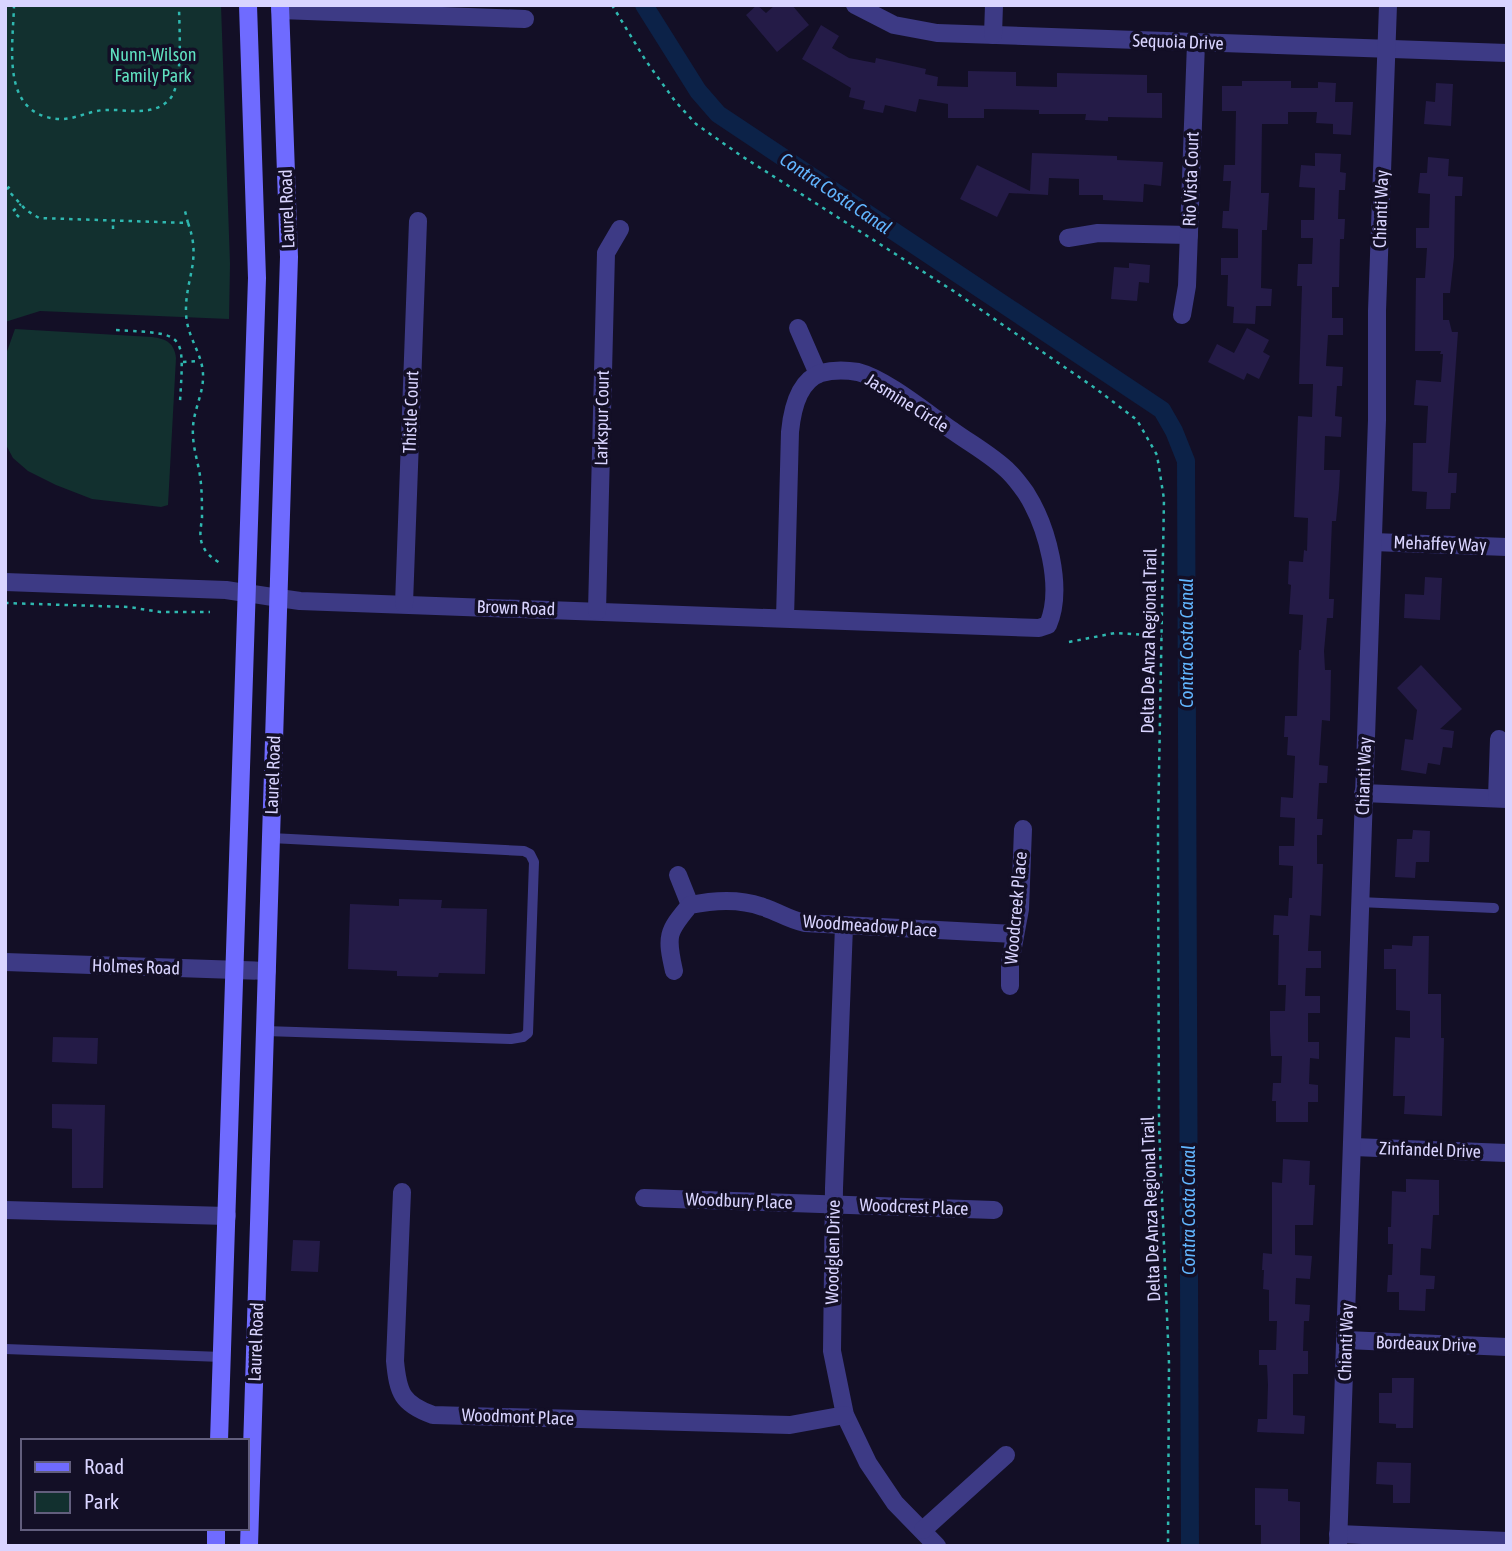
<svg xmlns="http://www.w3.org/2000/svg" width="1512" height="1551" viewBox="0 0 1512 1551" font-family="'Asap Condensed',sans-serif">
<rect width="100%" height="100%" fill="#130f26"/>
<!-- green -->
<g fill="#12302f">
<polygon points="5,5 221,5 230,264 229,319 40,311 5,322"/>
<path d="M15,329L152,337C167,339 174,343 176,358L168,505L161,507L92,499L56,485L28,471L13,458L5,443V357Z"/>
</g>
<g fill="none" stroke-linecap="round" stroke-linejoin="round">
<!-- canal -->
<polyline stroke="#0c2248" stroke-width="18" points="644,5 698,91 718,114 1162,410 1174,431 1186,461 1190,1546"/>
</g>
<!-- building -->
<g fill="#241b47">
<polygon points="757,5 766,13 775,5 792,5 809,25 777,52 746,15"/>
<polygon points="821,25 839,36 832,48 849,58 875,63 876,58 926,69 925,74 938,77 937,86 968,87 968,71 1016,72 1016,86 1057,87 1057,73 1147,75 1147,93 1162,93 1162,118 1108,117 1108,121 1085,120 1086,114 1039,114 1039,110 984,109 984,118 948,118 948,104 919,99 916,112 885,105 883,113 863,109 865,101 849,97 851,88 802,59"/>
<polygon points="1242,81 1291,81 1291,88 1318,88 1318,82 1336,83 1335,102 1353,102 1351,135 1333,134 1333,124 1316,123 1317,112 1288,112 1288,124 1262,124 1261,193 1269,193 1267,230 1262,230 1261,288 1272,289 1271,306 1256,306 1255,324 1233,323 1234,307 1227,306 1228,275 1221,275 1221,258 1238,258 1238,229 1222,228 1223,211 1229,211 1231,181 1223,181 1224,165 1235,165 1236,111 1222,111 1222,86 1242,86"/>
<polygon points="1436,83 1453,84 1451,126 1424,124 1426,101 1435,102"/>
<polygon points="1032,153 1117,156 1117,160 1163,162 1161,186 1144,184 1143,202 1103,200 1103,195 1079,195 1079,179 1049,178 1048,195 1009,193 997,217 960,199 977,165 1030,191"/>
<polygon points="1315,153 1341,154 1340,172 1346,173 1345,190 1339,190 1338,219 1345,219 1344,239 1340,239 1339,287 1332,287 1332,318 1343,318 1343,335 1328,335 1326,366 1343,367 1342,386 1337,386 1335,416 1342,417 1341,437 1325,436 1324,470 1340,470 1339,489 1336,521 1332,521 1329,599 1334,599 1333,618 1327,618 1324,651 1325,670 1331,670 1330,721 1322,720 1319,765 1328,766 1327,783 1319,783 1317,819 1323,819 1322,835 1317,835 1317,864 1323,864 1321,916 1310,915 1308,951 1321,951 1321,968 1306,968 1305,996 1320,996 1320,1013 1308,1013 1308,1042 1319,1042 1319,1059 1310,1058 1309,1084 1318,1085 1318,1102 1308,1102 1308,1122 1276,1122 1276,1101 1272,1101 1273,1083 1281,1083 1282,1056 1271,1056 1270,1032 1270,1011 1285,1011 1286,985 1278,985 1279,935 1273,935 1274,915 1288,916 1289,898 1292,898 1293,866 1279,865 1279,846 1294,846 1295,818 1280,817 1281,797 1293,798 1295,756 1287,755 1288,737 1284,737 1285,716 1297,716 1299,650 1301,650 1303,615 1289,614 1291,585 1288,584 1289,561 1303,562 1304,550 1307,551 1308,518 1294,517 1298,416 1312,417 1313,384 1299,384 1302,286 1297,286 1298,264 1312,264 1313,238 1301,238 1301,220 1314,220 1315,188 1299,187 1301,165 1315,166"/>
<polygon points="1428,157 1449,159 1448,176 1463,177 1462,196 1455,196 1454,257 1450,293 1443,293 1443,320 1449,320 1452,332 1458,332 1448,473 1457,473 1456,493 1451,493 1450,509 1426,509 1427,492 1412,491 1413,443 1426,443 1428,406 1414,405 1416,380 1441,382 1443,354 1440,354 1441,351 1415,351 1416,278 1425,278 1427,248 1416,248 1416,228 1429,228 1430,194 1418,193 1420,173 1427,173"/>
<polygon points="1129,263 1150,265 1149,283 1139,282 1137,301 1111,299 1114,267 1129,268"/>
<polygon points="1247,328 1269,340 1263,352 1270,356 1259,379 1247,373 1244,380 1208,362 1217,344 1234,353"/>
<polygon points="1425,577 1442,578 1440,620 1404,618 1405,594 1424,595"/>
<polygon points="1421,665 1462,709 1440,729 1454,731 1452,748 1443,747 1440,765 1428,763 1426,774 1401,770 1405,739 1413,740 1417,710 1397,688"/>
<polygon points="1413,830 1430,831 1429,862 1416,862 1415,878 1395,877 1397,839 1412,839"/>
<polygon points="399,899 442,900 441,908 487,909 485,974 439,973 438,977 397,976 397,971 348,969 350,904 399,906"/>
<polygon points="1413,936 1429,936 1428,994 1441,994 1441,1038 1444,1038 1442,1116 1404,1114 1405,1096 1393,1096 1395,1037 1410,1038 1410,1011 1396,1010 1396,969 1384,969 1384,949 1392,949 1392,945 1412,946"/>
<polygon points="53,1037 98,1038 97,1064 52,1062"/>
<polygon points="52,1104 105,1105 103,1188 72,1188 72,1129 52,1128"/>
<polygon points="1283,1159 1310,1161 1309,1185 1315,1185 1313,1225 1295,1225 1295,1255 1312,1256 1310,1279 1296,1278 1295,1304 1310,1305 1309,1321 1304,1321 1303,1351 1308,1351 1308,1374 1293,1374 1293,1415 1305,1416 1304,1434 1257,1432 1258,1419 1267,1419 1268,1385 1267,1365 1259,1365 1259,1350 1276,1350 1277,1321 1269,1321 1269,1290 1263,1289 1264,1270 1262,1270 1263,1253 1272,1254 1272,1182 1282,1183"/>
<polygon points="1406,1179 1439,1180 1439,1215 1433,1215 1431,1249 1421,1248 1420,1275 1435,1276 1434,1289 1426,1289 1425,1311 1399,1310 1399,1292 1387,1292 1388,1275 1392,1275 1393,1244 1388,1244 1388,1227 1391,1227 1392,1191 1406,1192"/>
<polygon points="293,1240 320,1241 318,1272 291,1271"/>
<polygon points="1392,1378 1414,1378 1413,1428 1396,1428 1396,1424 1379,1423 1379,1393 1392,1393"/>
<polygon points="1377,1462 1411,1463 1410,1503 1393,1503 1393,1485 1376,1484"/>
<polygon points="1255,1488 1288,1489 1288,1501 1300,1502 1300,1546 1261,1546 1261,1525 1255,1525"/>
</g>
<g fill="none" stroke-linecap="round" stroke-linejoin="round">
<!-- path -->
<g stroke="#2fb8b0" stroke-width="2.5" stroke-dasharray="3.5 5" stroke-linecap="butt">
<path d="M14,5C13,48 0,115 59,119C75,120 90,110 106,110C127,109 152,117 169,100C184,85 179,27 179,5"/>
<polyline points="612,5 646,61 675,101 696,124 740,155 955,292 1095,388 1137,420 1157,455 1164,499 1158,828 1159,1127 1169,1363 1168,1546"/>
<polyline points="5,187 26,210 39,218 188,223 185,211"/>
<polyline points="7,189 13,183"/>
<polyline points="19,217 13,211 21,204"/>
<path d="M188,223C202,261 185,278 186,313C187,338 202,352 203,374C204,392 194,409 193,427C192,442 196,455 199,470C202,485 202,502 202,518C201,527 199,535 202,544C206,554 212,558 220,563"/>
<polyline points="113,229 113,220"/>
<path d="M116,330C187,334 184,332 180,402"/>
<polyline points="183,362 200,361"/>
<polyline points="5,603 129,607 160,612 210,612"/>
<polyline points="1069,642 1115,633 1162,636"/>
</g>
<!-- service -->
<g stroke="#3d3a85" stroke-width="10">
<polyline points="1359,902 1494,908"/>
<polyline points="265,1031 511,1039 523,1037 528,1033 534,862 530,854 524,851 271,838"/>
<polyline points="5,1349 222,1357"/>
</g>
<!-- minor -->
<g stroke="#3d3a85" stroke-width="18">
<polyline points="855,5 894,25 937,33 1507,53"/>
<polyline points="280,10 525,19"/>
<polyline points="993,35 994,5"/>
<polyline points="1068,238 1098,233 1189,235"/>
<polyline points="1182,315 1187,286 1196,43"/>
<polyline points="798,328 818,374"/>
<polyline points="1373,542 1507,547"/>
<path d="M279,598L300,601L1039,628L1048,625C1064,588 1047,526 1026,493C1021,486 1015,478 1009,472C993,456 971,444 953,431C928,414 886,379 858,372C846,370 832,370 821,373C798,381 792,411 790,432L785,618"/>
<polyline points="404,604 418,221"/>
<polyline points="597,611 606,253 620,229"/>
<polyline points="1363,793 1507,799"/>
<polyline points="1497,798 1499,739"/>
<polyline points="678,875 690,905"/>
<polyline points="844,926 834,1188 832,1351 845,1415 868,1463 895,1503 937,1546"/>
<polyline points="5,962 267,971"/>
<path d="M674,971C666,936 667,932 690,905C714,900 739,898 763,907C779,912 787,919 805,923L1014,934"/>
<polyline points="1010,986 1010,963 1020,909 1023,829"/>
<polyline points="1353,1147 1507,1153"/>
<path d="M402,1192L395,1361C398,1393 402,1404 433,1415L790,1425L845,1415"/>
<polyline points="644,1198 994,1210"/>
<polyline points="5,1210 227,1216"/>
<polyline points="1346,1340 1507,1347"/>
<polyline points="923,1530 1006,1455"/>
<polyline points="1338,1534 1507,1541"/>
<polyline points="1338,1546 1377,420 1377,311 1388,5"/>
</g>
<!-- tertiary -->
<polyline stroke="#3d3a85" stroke-width="18" points="5,582 226,590 279,598"/>
<!-- secondary -->
<g stroke="#6f6bff" stroke-width="18">
<polyline points="219,1441 257,278 248,5"/>
<polyline points="216,1546 216,1528"/>
<polyline points="249,1546 289,257 280,5"/>
</g>
</g>
<g text-anchor="middle" stroke-width="7" stroke-linejoin="round" paint-order="stroke">
<!-- street labels -->
<g font-size="18" fill="#d9d4ff" stroke="#130f26">
<text transform="translate(1178 42) rotate(2)" y="6">Sequoia Drive</text>
<text transform="translate(1191 179) rotate(-88)" y="6">Rio Vista Court</text>
<text transform="translate(287 209) rotate(-92)" y="6">Laurel Road</text>
<text transform="translate(1381 209) rotate(-88)" y="6">Chianti Way</text>
<text transform="translate(907 403) rotate(32)" y="6">Jasmine Circle</text>
<text transform="translate(411 412) rotate(-88)" y="6">Thistle Court</text>
<text transform="translate(602 418) rotate(-89)" y="6">Larkspur Court</text>
<text transform="translate(1440 544) rotate(2)" y="6">Mehaffey Way</text>
<text transform="translate(516 608) rotate(2)" y="6">Brown Road</text>
<text transform="translate(1149 641) rotate(-89)" y="6">Delta De Anza Regional Trail</text>
<text transform="translate(273 775) rotate(-88)" y="6">Laurel Road</text>
<text transform="translate(1364 776) rotate(-88)" y="6">Chianti Way</text>
<text transform="translate(1016 908) rotate(-85)" y="6">Woodcreek Place</text>
<text transform="translate(870 926) rotate(4)" y="6">Woodmeadow Place</text>
<text transform="translate(136 967) rotate(2)" y="6">Holmes Road</text>
<text transform="translate(1430 1150) rotate(2)" y="6">Zinfandel Drive</text>
<text transform="translate(739 1201) rotate(2)" y="6">Woodbury Place</text>
<text transform="translate(914 1207) rotate(2)" y="6">Woodcrest Place</text>
<text transform="translate(1151 1209) rotate(-92)" y="6">Delta De Anza Regional Trail</text>
<text transform="translate(833 1252) rotate(-89)" y="6">Woodglen Drive</text>
<text transform="translate(256 1342) rotate(-88)" y="6">Laurel Road</text>
<text transform="translate(1346 1342) rotate(-88)" y="6">Chianti Way</text>
<text transform="translate(1426 1344) rotate(2)" y="6">Bordeaux Drive</text>
<text transform="translate(518 1417) rotate(2)" y="6">Woodmont Place</text>
</g>
<!-- park labels -->
<g font-size="18" fill="#5fe0c0" stroke="#130f26">
<text x="153" y="61">Nunn-Wilson<tspan x="153" dy="21">Family Park</tspan></text>
</g>
<!-- water labels -->
<g font-size="19" font-style="italic" fill="#62b6ff" stroke="#130f26">
<text transform="translate(836 193) rotate(34)" y="7">Contra Costa Canal</text>
<text transform="translate(1186 643) rotate(-90)" y="7">Contra Costa Canal</text>
<text transform="translate(1188 1210) rotate(-90)" y="7">Contra Costa Canal</text>
</g>
</g>
<!-- border -->
<rect width="1512" height="1551" fill="none" stroke="#d9d4ff" stroke-width="14"/>
<!-- legend -->
<rect x="21" y="1439" width="228" height="91" fill="#130f26" stroke="#625e7d" stroke-width="2"/>
<rect x="35" y="1462" width="35" height="10" fill="#6f6bff" stroke="#625e7d" stroke-width="2"/>
<text x="84" y="1474" font-size="21" fill="#d9d4ff">Road</text>
<rect x="35" y="1492" width="35" height="21" fill="#12302f" stroke="#625e7d" stroke-width="2"/>
<text x="84" y="1509" font-size="21" fill="#d9d4ff">Park</text>
</svg>
